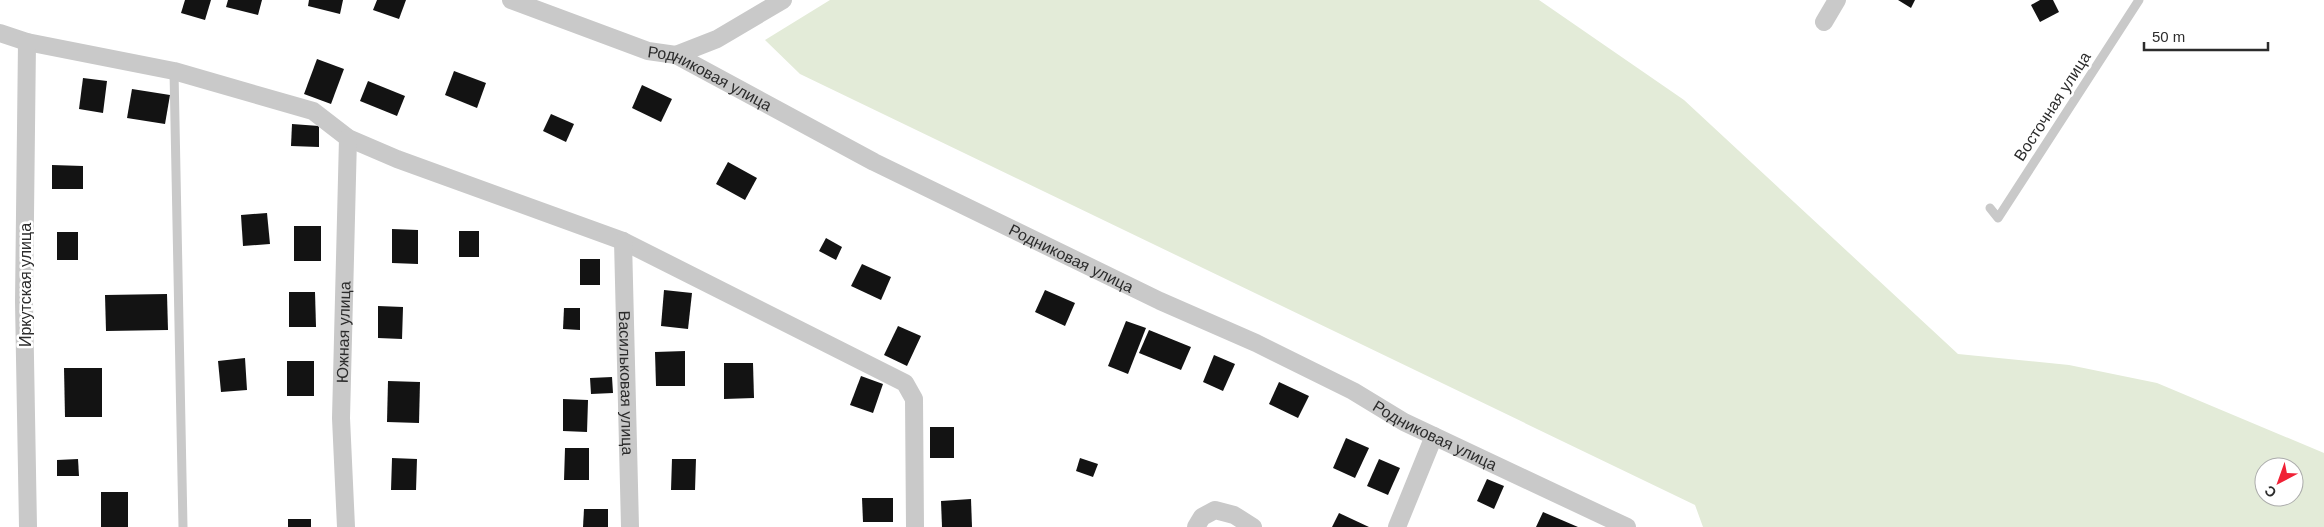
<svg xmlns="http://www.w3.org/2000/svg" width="2324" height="527" viewBox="0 0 2324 527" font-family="Helvetica,sans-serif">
<rect width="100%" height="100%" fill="#fff"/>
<!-- green -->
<path fill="#e3ebd8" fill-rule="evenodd" d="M830,0H1539L1684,100L1958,354L2069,365L2157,383L2324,453V527H1703L1695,505L800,74L765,40ZM2264,467H2294V497H2264Z"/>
<!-- building -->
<g fill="#131313">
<polygon points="185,0 211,0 205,20 181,13"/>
<polygon points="228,0 262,0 258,15 226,7"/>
<polygon points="309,0 343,0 340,14 308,6"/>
<polygon points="377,0 406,0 399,19 373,10"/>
<polygon points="1898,0 1915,0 1911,8"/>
<polygon points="2040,0 2053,0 2059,12 2040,22 2031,5"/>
<polygon points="317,59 344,69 331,104 304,94"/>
<polygon points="454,71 486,83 477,108 445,95"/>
<polygon points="83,78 107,81 103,113 79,109"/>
<polygon points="368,81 405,96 397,116 360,101"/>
<polygon points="642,85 672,99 661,122 632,108"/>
<polygon points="132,89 170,95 165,124 127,118"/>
<polygon points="551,114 574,124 566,142 543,131"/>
<polygon points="292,124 319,126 319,147 291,146"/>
<polygon points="728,162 757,178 745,200 716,184"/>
<polygon points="52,165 83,166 83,189 52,189"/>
<polygon points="267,213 270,244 243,246 241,215"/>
<rect x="294" y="226" width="27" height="35"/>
<polygon points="392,229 418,230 418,264 392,263"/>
<rect x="459" y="231" width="20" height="26"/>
<rect x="57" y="232" width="21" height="28"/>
<polygon points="826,238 842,247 836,260 819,251"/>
<rect x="580" y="259" width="20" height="26"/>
<polygon points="862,264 891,277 881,300 851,286"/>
<polygon points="664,290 692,293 688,329 661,326"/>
<polygon points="1045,290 1075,303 1065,326 1035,312"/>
<polygon points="289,292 315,292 316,327 289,327"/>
<polygon points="167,294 168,330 106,331 105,295"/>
<polygon points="378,306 403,307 402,339 378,338"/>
<polygon points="564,308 580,308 580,330 563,329"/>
<polygon points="1126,321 1146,328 1128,374 1108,366"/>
<polygon points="898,326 921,336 907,366 884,355"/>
<polygon points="1149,330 1191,347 1181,370 1139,353"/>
<polygon points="685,351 685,386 656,386 655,352"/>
<polygon points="1214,355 1235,364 1223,391 1203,382"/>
<polygon points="245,358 247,390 221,392 218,361"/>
<rect x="287" y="361" width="27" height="35"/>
<polygon points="724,363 753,363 754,398 724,399"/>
<polygon points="64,368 102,368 102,417 65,417"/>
<polygon points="861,376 883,384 873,413 850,405"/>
<polygon points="612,377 613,393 591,394 590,378"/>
<polygon points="388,381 420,382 419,423 387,422"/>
<polygon points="1279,382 1309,396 1298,418 1269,404"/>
<polygon points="563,399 588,400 587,432 563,431"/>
<rect x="930" y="427" width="24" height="31"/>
<polygon points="1346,438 1369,448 1355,478 1333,468"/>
<polygon points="565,448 589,448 589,480 564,480"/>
<polygon points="392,458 417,459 416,490 391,490"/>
<polygon points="1080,458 1098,464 1093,477 1076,471"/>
<polygon points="78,459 79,476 57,476 57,460"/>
<polygon points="672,459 696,459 695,490 671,490"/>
<polygon points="1379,459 1400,468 1388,495 1367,486"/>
<polygon points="1487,479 1504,486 1494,509 1477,501"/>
<rect x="101" y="492" width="27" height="35"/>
<polygon points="862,498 893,498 893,522 863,522"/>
<polygon points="971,499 972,527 942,527 941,501"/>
<polygon points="584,509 608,509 608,527 583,527"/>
<polygon points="1543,512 1578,527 1536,527"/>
<polygon points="1339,513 1369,527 1332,527"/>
<rect x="288" y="519" width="23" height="8"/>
</g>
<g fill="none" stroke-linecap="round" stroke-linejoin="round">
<!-- lane -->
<g stroke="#c9c9c9" stroke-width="9">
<polyline points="174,71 183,527"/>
<polyline points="1990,208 1998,218 2139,0"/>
</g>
<!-- street -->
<g stroke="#c9c9c9" stroke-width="18">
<path id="s1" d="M511,0L648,51L676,55L874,162L1160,301L1256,343L1353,391L1404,422L1627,527"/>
<polyline points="1824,22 1837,0"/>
<polyline points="0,33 27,42 174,71 313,111 348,138 397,159 623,241 905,383 914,399 915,527"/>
<polyline points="27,42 24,302 28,527"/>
<polyline points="676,55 717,39 783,0"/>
<path id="s2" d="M623,241L630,527"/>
<path id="s3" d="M346,527L341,418L348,138"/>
<polyline points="1196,527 1202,517 1215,510 1234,515 1253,527"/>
<polyline points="1397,527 1434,436"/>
</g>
</g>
<g text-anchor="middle" stroke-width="5" stroke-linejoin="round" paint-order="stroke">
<!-- street labels -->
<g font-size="16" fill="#2c2c2c" stroke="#fff">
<text dy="6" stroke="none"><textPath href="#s1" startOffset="214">Родниковая улица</textPath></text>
<text transform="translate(2052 106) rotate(-57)" y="6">Восточная улица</text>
<text dy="6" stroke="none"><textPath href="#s1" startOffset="619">Родниковая улица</textPath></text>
<text transform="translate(25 285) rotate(-90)" y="6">Иркутская улица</text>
<text dy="6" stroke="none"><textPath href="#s3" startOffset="195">Южная улица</textPath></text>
<text dy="6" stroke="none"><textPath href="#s2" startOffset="142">Васильковая улица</textPath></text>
<text dy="6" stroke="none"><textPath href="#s1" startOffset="1024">Родниковая улица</textPath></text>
</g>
</g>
<!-- north arrow -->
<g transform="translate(2279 482) rotate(221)"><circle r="24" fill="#ffffff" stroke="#ababab"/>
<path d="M0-4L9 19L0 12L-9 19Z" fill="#f02136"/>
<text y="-8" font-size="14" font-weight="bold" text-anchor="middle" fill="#2c2c2c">С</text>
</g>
<!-- scale -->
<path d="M2144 42v8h124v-8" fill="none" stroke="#2c2c2c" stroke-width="2.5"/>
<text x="2152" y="42" font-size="15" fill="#2c2c2c" stroke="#ffffff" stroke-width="4" paint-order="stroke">50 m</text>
</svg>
